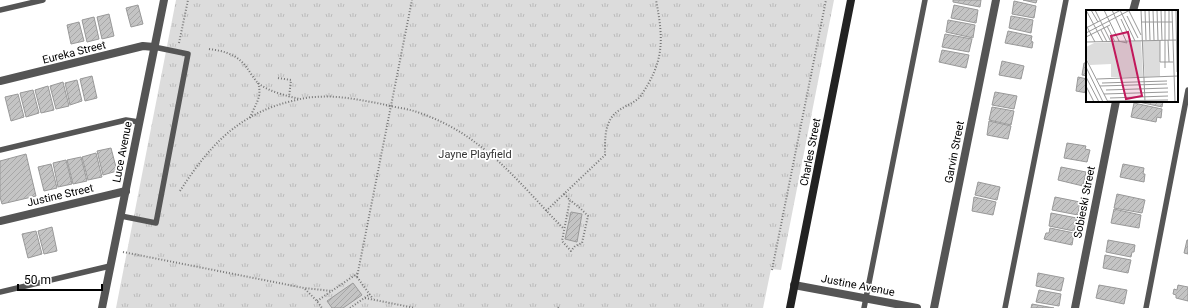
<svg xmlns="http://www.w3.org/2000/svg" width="1188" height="308" viewBox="0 0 1188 308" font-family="Roboto,sans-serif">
<defs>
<pattern id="park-tufts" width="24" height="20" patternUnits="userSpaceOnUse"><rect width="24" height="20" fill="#dcdcdc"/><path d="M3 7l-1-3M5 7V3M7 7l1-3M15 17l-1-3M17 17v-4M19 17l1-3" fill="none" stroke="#bbb"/></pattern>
<pattern id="building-hatch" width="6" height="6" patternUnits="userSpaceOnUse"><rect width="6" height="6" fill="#c4c4c4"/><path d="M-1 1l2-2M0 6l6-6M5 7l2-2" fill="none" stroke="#a7a7a7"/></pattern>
</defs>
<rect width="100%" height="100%" fill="#fff"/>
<!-- park -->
<polygon fill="url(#park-tufts)" points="176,0 834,0 781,270 771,269 763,308 116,308"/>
<!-- building -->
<g fill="url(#building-hatch)" stroke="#999">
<polygon points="953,0 981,0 980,7 953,2"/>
<polygon points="1023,0 1037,0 1036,3"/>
<polygon points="1014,1 1036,6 1034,18 1012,14"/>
<polygon points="138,5 143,24 131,27 126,8"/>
<polygon points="954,5 978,10 976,23 951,18"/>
<polygon points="109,14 114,36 102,39 97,17"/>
<polygon points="1011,16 1033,20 1031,33 1009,28"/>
<polygon points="94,17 99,39 87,42 82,20"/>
<polygon points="948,20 975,25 973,38 946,32"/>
<polygon points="79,22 84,41 71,44 67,25"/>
<polygon points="1008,31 1032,36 1031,41 1033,42 1032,48 1005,43"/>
<polygon points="945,34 972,39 969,52 942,47"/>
<polygon points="942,50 969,55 966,68 939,62"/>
<polygon points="1002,61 1024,66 1021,79 999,75"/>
<polygon points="1084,63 1087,63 1087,76 1082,75"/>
<polygon points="92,76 97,98 85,101 80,79"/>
<polygon points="1078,77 1087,79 1087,93 1076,91"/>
<polygon points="77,80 82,101 70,105 65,83"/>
<polygon points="63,82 69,106 56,109 50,86"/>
<polygon points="48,86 54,110 41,113 35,90"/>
<polygon points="33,90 39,113 26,117 20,93"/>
<polygon points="995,92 1017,96 1014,109 992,105"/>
<polygon points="18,94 24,117 11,121 5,97"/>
<polygon points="1134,101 1163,101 1162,107"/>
<polygon points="1134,103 1162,109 1161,118 1157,117 1156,122 1131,117"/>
<polygon points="992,107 1014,111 1011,125 989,120"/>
<polygon points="989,121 1011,126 1008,139 987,135"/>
<polygon points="1067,143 1086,146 1085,149 1090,150 1087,162 1064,158"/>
<polygon points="111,148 117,171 103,175 97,151"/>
<polygon points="96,153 102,177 88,180 82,157"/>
<polygon points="26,154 36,196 2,204 0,197 0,161"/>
<polygon points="81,157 87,181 73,184 67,160"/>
<polygon points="66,160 72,184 58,187 53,163"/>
<polygon points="51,164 57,188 44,191 38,167"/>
<polygon points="1123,164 1144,168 1143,174 1145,174 1144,182 1120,177"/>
<polygon points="1061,167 1086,172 1083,186 1058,180"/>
<polygon points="978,182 1000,187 997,200 975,195"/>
<polygon points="1117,194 1145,200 1142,213 1114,208"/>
<polygon points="974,197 996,202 993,215 972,211"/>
<polygon points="1055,197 1080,202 1078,215 1052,210"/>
<polygon points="1114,209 1141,215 1139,228 1111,223"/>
<polygon points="571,212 582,214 577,242 565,239"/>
<polygon points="1051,213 1077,218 1074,231 1049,226"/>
<polygon points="52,227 57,251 44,254 38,231"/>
<polygon points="1050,228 1074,233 1072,245 1044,239 1046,233 1049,233"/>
<polygon points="36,231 42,254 28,258 22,234"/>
<polygon points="1108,240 1135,245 1134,252 1132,252 1131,257 1106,252"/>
<polygon points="1187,240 1188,240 1188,254 1184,253"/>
<polygon points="1105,255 1131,260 1128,273 1103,268"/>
<polygon points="1038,273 1064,278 1061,291 1036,286"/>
<polygon points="353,283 362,295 343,308 332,308 327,301"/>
<polygon points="1099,285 1127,290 1124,304 1096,298"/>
<polygon points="1178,285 1188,287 1188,301 1176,298 1176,295 1173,294 1174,289 1177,290"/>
<polygon points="1039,290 1061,294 1059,306 1036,302"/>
<polygon points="1032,304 1054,308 1031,308"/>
</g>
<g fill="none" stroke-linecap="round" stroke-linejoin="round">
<!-- path -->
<g stroke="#777" stroke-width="2" stroke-dasharray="1 2" stroke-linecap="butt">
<polyline points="179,43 188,0"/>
<path d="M209,49C224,51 237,54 247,68C250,72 254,79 258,83C269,92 285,95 299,99"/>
<polyline points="278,78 291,80 289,97"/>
<path d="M250,118C254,106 263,97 258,83"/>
<path d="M180,191C209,146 238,114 292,101C300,99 308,97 316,97C338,95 360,100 382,104C392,107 404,108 414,111C436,118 458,129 476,143C508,166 536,201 564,229"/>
<polyline points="564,194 570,200 562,241 571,251 575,246 582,243 588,216 581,209 570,200"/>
<path d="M546,211L605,155C605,139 604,121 618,111C625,106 634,103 640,97C664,62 664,41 656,0"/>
<polyline points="123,252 304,288 332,291"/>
<polyline points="772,270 826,0"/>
<polyline points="357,277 412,0"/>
<polyline points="357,277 373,299"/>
<polyline points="305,289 317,301 322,308"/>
<polyline points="365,298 415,308"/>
<polyline points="317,301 358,273"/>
<polyline points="350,308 370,294"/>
<polyline points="558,308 560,306"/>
</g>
<!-- lane -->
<g stroke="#555" stroke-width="5.5">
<polyline points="0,10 43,0"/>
<polyline points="0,150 126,120 139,122"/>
<polyline points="121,216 156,223 188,54 154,47"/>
<polyline points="0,292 110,266"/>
<polyline points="864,308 925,0"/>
<polyline points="1005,308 1066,0"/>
<polyline points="1146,308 1188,90"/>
</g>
<!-- street -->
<g stroke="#555" stroke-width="8">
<polyline points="1133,11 1136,0"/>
<polyline points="0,81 143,46 154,47"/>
<polyline points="0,221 126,191"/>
<polyline points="794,285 917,308"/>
<polyline points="102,308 164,0"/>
<polyline points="934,308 996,0"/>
<polyline points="1075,308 1116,101"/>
</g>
<!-- secondary -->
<polyline stroke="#222" stroke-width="8" points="790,308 851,0"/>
</g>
<g text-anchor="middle" stroke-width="3.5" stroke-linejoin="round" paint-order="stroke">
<!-- street labels -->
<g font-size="11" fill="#000" stroke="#fff">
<text transform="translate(74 52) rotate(-14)" y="4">Eureka Street</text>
<text transform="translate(122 152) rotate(-79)" y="4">Luce Avenue</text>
<text transform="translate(810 152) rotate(-79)" y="4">Charles Street</text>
<text transform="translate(954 152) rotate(-79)" y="4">Garvin Street</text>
<text transform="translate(60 195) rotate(-13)" y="4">Justine Street</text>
<text transform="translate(1084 202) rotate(-79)" y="4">Sobieski Street</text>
<text transform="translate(858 285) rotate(11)" y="4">Justine Avenue</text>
</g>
<!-- park labels -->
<g font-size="11" fill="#333" stroke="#fff">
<text x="475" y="158">Jayne Playfield</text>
</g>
</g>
<!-- overview -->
<g transform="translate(1086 10)">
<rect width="92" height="92" fill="#fff"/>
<path d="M55,31L57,67H25V54L4,55L0,47V37L8,33ZM56,31H74V66L59,67Z" fill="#dcdcdc"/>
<path fill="none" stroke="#999" stroke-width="1" d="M0,0L17,32M5,0L12,12M9,0L25,32M18,0L33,31M26,0L41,33L32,31M34,0L49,31M55,0L59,92M59,0L60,30M63,0L64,30M67,0L68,30M71,0L72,30M75,0L76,30M79,0V30M83,0V30M86,0L89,92M90,0L91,62M43,1L55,25M41,6L52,28M35,9L45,31M55,12H87M0,15L9,32M21,16L29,32M0,18L35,0M15,20L21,32M0,23L44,0M0,27L24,15M74,30V52H87M79,30V58M82,30L83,52M0,32L92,30M0,49L22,92M0,57L17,92M0,67L13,92M11,69L92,66M16,73L81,71M0,76L8,92M14,76L81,74M20,80L82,78M18,84L82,82M24,88L82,86M21,91L82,90"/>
<path fill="#c2185b" fill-opacity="0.15" stroke="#c2185b" stroke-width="2" d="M42,22L56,86L40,89L25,26Z"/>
<rect width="92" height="92" fill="none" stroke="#000" stroke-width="2"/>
</g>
<!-- scale -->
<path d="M18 284v6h84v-6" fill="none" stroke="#000000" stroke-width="2"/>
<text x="24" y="284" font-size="12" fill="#000000" stroke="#ffffff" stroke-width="3" paint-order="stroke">50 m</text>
</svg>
